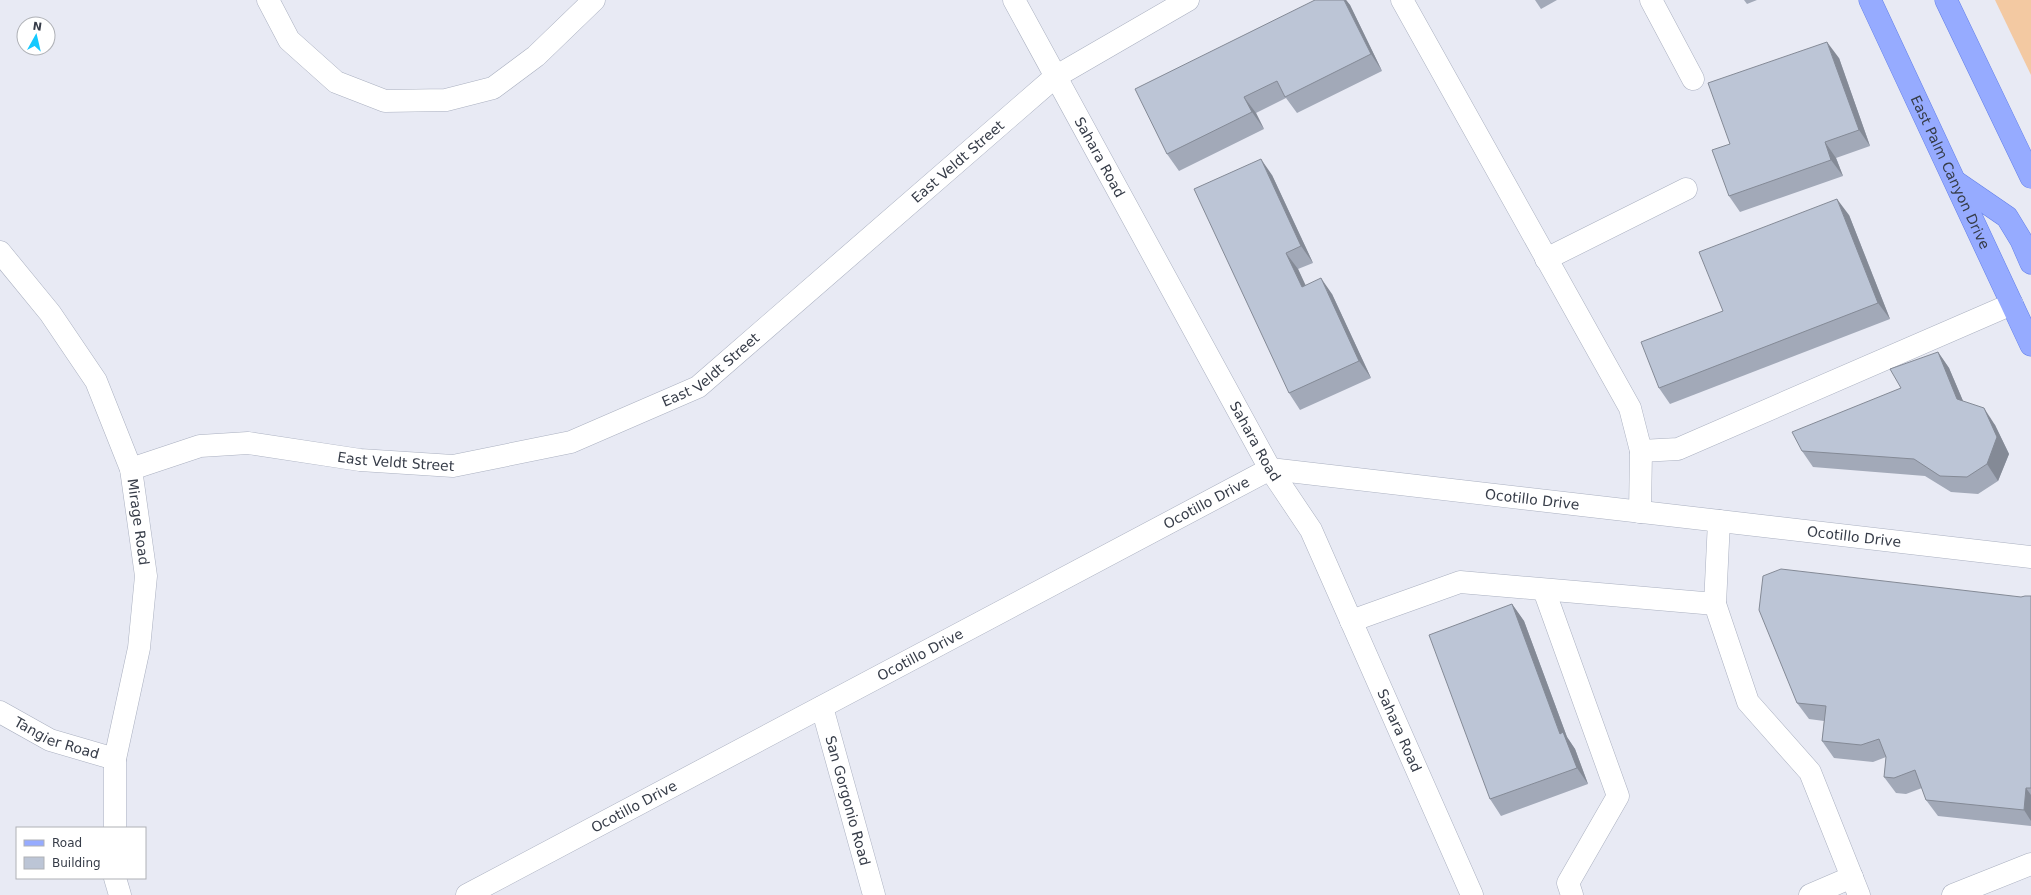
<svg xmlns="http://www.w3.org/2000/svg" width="2031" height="895" viewBox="0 0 2031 895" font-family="'DejaVu Sans',sans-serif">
<rect width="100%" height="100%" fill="#e8eaf4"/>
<!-- water -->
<polygon fill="#f3c9a2" points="1995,0 2031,0 2031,75"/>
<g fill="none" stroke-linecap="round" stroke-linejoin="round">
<!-- minor casing -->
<g stroke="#aab0c0" stroke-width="23">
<g id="minor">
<polyline points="268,0 289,40 336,82 385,101 446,100 493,88 536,56 594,0"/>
<path id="s1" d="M1014,0L1270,469L1311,530L1472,895"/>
<polyline points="1402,0 1630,408 1641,451 1640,512"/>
<polyline points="1651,0 1693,79"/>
<path id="s2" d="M0,252L50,313L96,381L131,469L146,576L139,648L115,759V828"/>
<polyline points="1546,259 1686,189"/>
<polyline points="1641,451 1678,449 2012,304"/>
<path id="s3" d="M131,469L200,446L248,443L360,460L453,466L571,442L698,387L1055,77L1188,0"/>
<polyline points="1544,590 1618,796 1568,883 1572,895"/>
<polyline points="1715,604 1719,521"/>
<polyline points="1351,621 1460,582 1715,604 1748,702 1810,772 1859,895"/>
<path id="s4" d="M822,707L874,895"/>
<path id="s5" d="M0,712L50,740L115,759"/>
<polyline points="115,878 120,895"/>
<path id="s6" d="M467,895L1270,469L2031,557"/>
<polyline points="1810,895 1852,877"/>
<polyline points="1953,895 2031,864"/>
</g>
</g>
<!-- major casing -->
<g stroke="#627fe8" stroke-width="23">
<g id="major">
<path id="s7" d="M1870,0L2031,345"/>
<polyline points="1946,0 2031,177"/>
<polyline points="1956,182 2007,217 2021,240 2031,263"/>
</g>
</g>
<!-- minor -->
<use href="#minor" stroke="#fff" stroke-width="22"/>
<!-- major -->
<use href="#major" stroke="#96abff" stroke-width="22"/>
</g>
<!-- wall -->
<g fill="#a2a9b8">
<polygon points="1315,0 1346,0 1350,5 1382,71 1297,113 1286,98 1256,113 1264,129 1179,171 1167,154"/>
<polygon points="1535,0 1557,0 1541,9"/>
<polygon points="1744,0 1757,0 1747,4"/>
<polygon points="1839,58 1870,146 1836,158 1843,176 1740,212 1729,196 1730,144"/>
<polygon points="1272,175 1313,263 1298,269 1305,285 1332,294 1371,378 1300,410 1289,393"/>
<polygon points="1849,215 1890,319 1670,404 1659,388 1723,311"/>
<polygon points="1938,352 1949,368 1963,401 1995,425 2009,454 1998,481 1978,494 1951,492 1925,476 1813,467 1802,451 1901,388"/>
<polygon points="2031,596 2031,826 1938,816 1926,800 1922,788 1906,794 1896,793 1884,777 1886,757 1873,762 1834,758 1822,741 1824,721 1809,719 1797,703 2021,597"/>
<polygon points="1512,604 1524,621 1567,737 1575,749 1588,784 1501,816 1490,799"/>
</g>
<!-- shaded-wall -->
<g fill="#848a96">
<polygon points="1344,0 1346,0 1350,5 1382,71 1371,54"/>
<polygon points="1827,42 1839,58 1870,146 1859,130"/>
<polygon points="1244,97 1256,113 1264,129 1252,112"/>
<polygon points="1825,142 1836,158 1843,176 1831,160"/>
<polygon points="1261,159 1272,175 1313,263 1301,246"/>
<polygon points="1837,199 1849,215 1890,319 1878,303"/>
<polygon points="1286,253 1298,269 1314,303 1302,287"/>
<polygon points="1321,278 1332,294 1371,378 1359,361"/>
<polygon points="1938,352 1949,368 1969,415 1957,399"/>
<polygon points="1984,408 1995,425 2009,454 1998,481 1987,464"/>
<polygon points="1512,604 1524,621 1567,737 1575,749 1588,784 1577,768 1560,734"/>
<polygon points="2026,788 2031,795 2031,821 2024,810"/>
</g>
<!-- building -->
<g fill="#bcc5d6" stroke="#848a96">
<polygon points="1315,0 1344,0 1371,54 1285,97 1277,81 1244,97 1252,112 1167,154 1135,89"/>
<polygon points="1827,42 1859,130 1825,142 1831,160 1729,196 1712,150 1730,144 1708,83"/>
<polygon points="1261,159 1301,246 1286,253 1302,287 1321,278 1359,361 1289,393 1194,189"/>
<polygon points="1837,199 1878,303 1659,388 1641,342 1723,311 1699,252"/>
<polygon points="1938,352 1957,399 1984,408 1997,437 1987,464 1967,477 1940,476 1914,459 1802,451 1792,432 1901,388 1890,369"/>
<polygon points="1781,569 2021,597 2025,596 2031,596 2031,788 2026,788 2024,810 1926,800 1915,770 1894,778 1884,777 1886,757 1879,739 1861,745 1822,741 1826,706 1797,703 1759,610 1763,576"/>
<polygon points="1512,604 1560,734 1563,732 1577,768 1490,799 1429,635"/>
</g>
<g text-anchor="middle" stroke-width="3" stroke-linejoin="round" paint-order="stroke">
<!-- street labels -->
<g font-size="14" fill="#363c48" stroke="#fff">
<text dy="5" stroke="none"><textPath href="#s1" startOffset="179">Sahara Road</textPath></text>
<text dy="5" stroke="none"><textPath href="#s3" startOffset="930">East Veldt Street</textPath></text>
<text dy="5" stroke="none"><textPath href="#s7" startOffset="190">East Palm Canyon Drive</textPath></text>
<text dy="5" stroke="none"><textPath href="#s3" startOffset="606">East Veldt Street</textPath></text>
<text dy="5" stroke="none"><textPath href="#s1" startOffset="503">Sahara Road</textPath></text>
<text dy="5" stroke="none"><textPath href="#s3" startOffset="270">East Veldt Street</textPath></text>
<text dy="5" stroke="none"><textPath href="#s6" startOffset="1173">Ocotillo Drive</textPath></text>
<text dy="5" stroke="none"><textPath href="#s6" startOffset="837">Ocotillo Drive</textPath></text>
<text dy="5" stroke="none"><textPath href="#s2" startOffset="309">Mirage Road</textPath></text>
<text dy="5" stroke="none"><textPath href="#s6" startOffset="1497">Ocotillo Drive</textPath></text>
<text dy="5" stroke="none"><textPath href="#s6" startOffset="513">Ocotillo Drive</textPath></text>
<text dy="5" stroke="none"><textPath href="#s1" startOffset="827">Sahara Road</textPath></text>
<text dy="5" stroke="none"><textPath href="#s5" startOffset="63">Tangier Road</textPath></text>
<text dy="5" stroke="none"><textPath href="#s4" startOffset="97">San Gorgonio Road</textPath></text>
<text dy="5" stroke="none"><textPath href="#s6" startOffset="189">Ocotillo Drive</textPath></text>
</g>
</g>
<!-- legend -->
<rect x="16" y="827" width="130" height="52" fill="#ffffff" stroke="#afb1b6"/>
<rect x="24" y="840" width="20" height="6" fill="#96abff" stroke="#afb1b6"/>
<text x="52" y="847" font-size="12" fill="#363c48">Road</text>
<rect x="24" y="857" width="20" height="12" fill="#bcc5d6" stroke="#afb1b6"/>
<text x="52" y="867" font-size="12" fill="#363c48">Building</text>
<!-- north arrow -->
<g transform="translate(36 36) rotate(8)"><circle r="19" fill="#ffffff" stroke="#afb1b6"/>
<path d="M0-3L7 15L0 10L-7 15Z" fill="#14c9ff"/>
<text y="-6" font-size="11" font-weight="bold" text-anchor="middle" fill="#363c48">N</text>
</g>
</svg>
